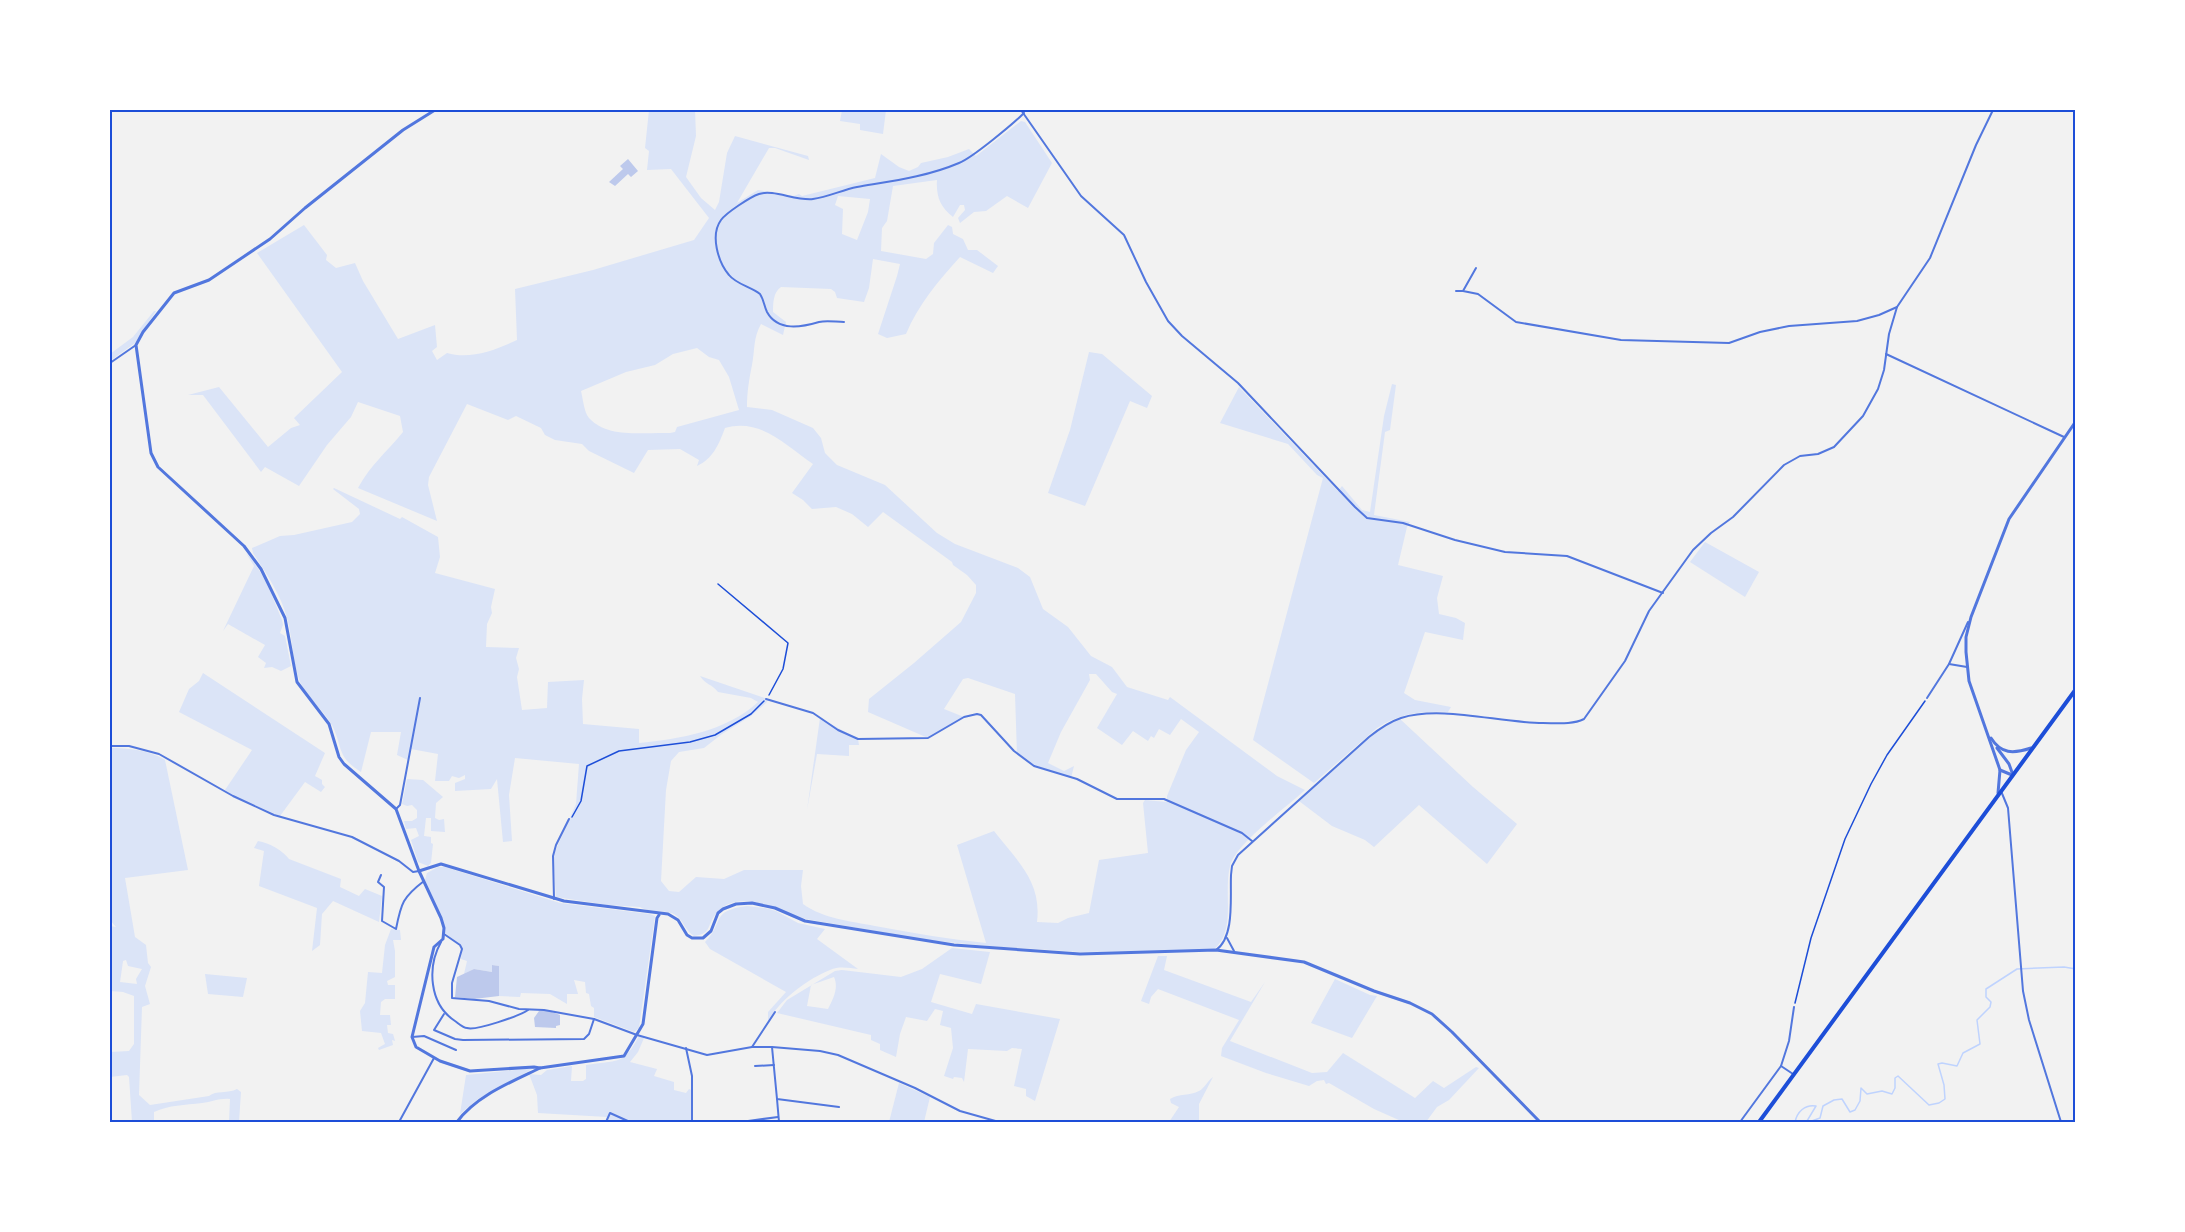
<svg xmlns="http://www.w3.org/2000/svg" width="2185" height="1232" viewBox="0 0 2185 1232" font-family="Arial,sans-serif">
<rect width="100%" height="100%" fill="#f2f2f2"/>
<!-- green -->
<g fill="#dbe4f7" fill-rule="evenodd">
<path d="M649,110H695L696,136L686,177L701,198L715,210L719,202L727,153L735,136L808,156L809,160L775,148H769L737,203L758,190L794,196L799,194L802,196L875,178L881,154L899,167L909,171L918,167L921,163L948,157L969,149L976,156L1021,121L1025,122L1052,163L1028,208L1007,196L986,211L974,212L960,223L958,218L965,210L964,205H960L953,217C940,207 936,196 937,180L893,186L887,221L882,228L881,251L926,259L933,254L934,243L948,225L952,227L953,234L963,239L968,250H977L998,266L993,273L960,257C939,280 918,305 906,334L887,338L878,334L897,276L900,264L873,259L869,288L864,302L837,298L835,292L831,289L781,287C773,292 773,304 773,312L786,322L783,335L761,324C753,338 755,350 752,365C749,380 747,392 747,407L772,410L813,428L821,438L825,453L837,465L885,485L937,533L955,544L1018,568L1030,577L1043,609L1068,627L1091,656L1112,667L1127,687L1168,700L1170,697L1277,776L1305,790C1286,808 1236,843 1230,866C1223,894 1237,931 1213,950L1080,952L988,946L926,940L806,919C780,912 737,885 715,915C707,926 711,934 694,936C686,931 684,923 678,917C669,908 651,914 640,907L608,905L556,897L553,856L576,804L579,764L515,758L509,795L512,841L503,842L497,779L491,789L455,791V783L465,779V775L459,778L452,776L449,781H435L438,754L411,749L408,760L397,755L401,732H371L361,772C337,757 343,749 333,727C324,710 308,699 300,682C292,662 293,639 287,618C281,595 266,573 253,553L252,548L280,536L294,535L352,522L360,514L359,509L333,489L334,488L400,519L402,517L438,537L440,557L435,573L495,589L491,607L492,613L487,624L486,647L519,648L516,658L519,669L517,677L522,710L547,708L548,682L584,680L582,699L583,724L639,729V743C680,739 727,731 758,702L751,698L718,692C712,684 706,685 700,676L765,698L767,702L751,716L722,734L704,748L679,752L671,761L666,790L661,881L669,891L679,892L696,877L724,879L744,870H803L801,886L803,904C824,919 850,921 875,926C912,933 949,939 986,943L957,845L994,831C1017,861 1042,881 1037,922L1058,923L1068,918L1089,913L1099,860L1148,853L1143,803L1145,800L1167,802V796L1186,750L1199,732L1181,719L1170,735L1159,729L1154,738L1151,736L1148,741L1133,731L1122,745L1097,728L1117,694L1112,692L1096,674H1089L1090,680L1061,732L1048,763L1064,771L1074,766L1071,778L1034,766L1017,755L1015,694L968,678L963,679L944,709L964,717L928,738L868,712L869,699L914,663L961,622L976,593V585L967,575L953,565L952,562L883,512L868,527L852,514L836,507L812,509L803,500L792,493L813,464C785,445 761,418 725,428C719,444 713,459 697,466L699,460L680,449L648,450L634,473L589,451L582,444L555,440L545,435L541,428L516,416L508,420L467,404L429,477L428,485L437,521L358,488C371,464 386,453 403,432L400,416L358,402L351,417L327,445L299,486L265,467L261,472L203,395H188L219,387L268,447L291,428L300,425L294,418L342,372L257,253L304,225L327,255L326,260L336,268L355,263L363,281L398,339L435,325L437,347L432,351L437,360L447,353C470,360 496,350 517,340L515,289L593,270L694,240L709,218L671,169L647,170L649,151L645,148ZM838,196L870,199L868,212L857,240L842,234L843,209L835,205ZM697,348L709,357L719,360L729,377L739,410L677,427L675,432L670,433C645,432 608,439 589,418C584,412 583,399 581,391L626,372L655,365L673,354Z"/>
<polygon points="842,110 886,110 883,134 860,130 860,124 840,121"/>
<polygon points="154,311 156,311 135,343 110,361 110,354 133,337"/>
<polygon points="1089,352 1102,354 1152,396 1147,408 1130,401 1085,506 1048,493 1070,430"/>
<path d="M1392,384L1396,385L1390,430L1385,432L1374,515L1410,522L1407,527L1398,565L1443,576L1437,598L1439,614L1456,618L1465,623L1463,640L1425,632L1404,693L1415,700L1451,707L1448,712C1421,711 1400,713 1377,728L1314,783L1253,740L1323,478L1317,475L1288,444L1220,423L1239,387L1338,491L1342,486L1362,510L1370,512L1384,416Z"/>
<polygon points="1705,542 1759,572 1745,597 1690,562"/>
<path d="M246,553C263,570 273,598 282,620L283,625L280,633L285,636L291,666L281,671L272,667L264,668L266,663L258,657L265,645L228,624L223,631L254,566Z"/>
<polygon points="203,673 325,753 315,776 322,780 322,784 325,787 321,792 305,782 280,816 233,796 225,790 252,750 179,712 189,689 199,681"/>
<polygon points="820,718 858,739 859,745 849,745 849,756 817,754 807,810"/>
<path d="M1400,719L1473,787L1517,824L1487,864L1419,805L1374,847L1365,840L1332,826L1299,801C1330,774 1363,735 1400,719Z"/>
<path d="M110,748C128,748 149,750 165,760L188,870L125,878L135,937L146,945L148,963L151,967L145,986L150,1004L142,1007L139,1095L150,1105L209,1096C216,1090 228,1094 237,1089L241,1092L239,1122H229L230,1099C219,1098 212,1102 202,1103C185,1105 169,1105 154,1112V1122H132L129,1077L127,1075L110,1077V1052L129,1051L134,1044V996L123,992L110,991V926L116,927L111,921L110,890ZM126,960L128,966L142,969L136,979L137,984L120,982L123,961Z"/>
<polygon points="407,779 423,780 443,797 436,803 435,818 439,820 444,819 445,832 431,831 431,818 426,818 424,836 431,837 431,843 433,844 431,863 428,866 418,862 411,840 419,836 416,828 406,829 404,821 412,821 417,818 417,810 412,805 407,806 402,804"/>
<path d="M258,841C270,843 282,850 289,859L341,879L340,887L359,896L365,889L382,896L379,922L333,901L322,914L320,945L312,951L317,908L259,886L264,851L254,848Z"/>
<polygon points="438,867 445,867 560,903 650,914 655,916 639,1028 634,1032 594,1017 594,1008 591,1006 589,994 586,993 585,982 574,980 578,994 567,994 567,1004 550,994 521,993 520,997 499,996 499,966 492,965 492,972 474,969 464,974 467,961 461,959 462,946 445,933 442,917 425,880 427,873"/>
<path d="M747,906L765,908L776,911L798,923L825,929L817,939L858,969C849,968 839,966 830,970C807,979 780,1000 768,1021V1012L786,992L710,949L705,942C725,921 710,911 747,906Z"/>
<polygon points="391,929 400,930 401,940 393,940 395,951 395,977 387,981 388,985 395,985 395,999 385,999 381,1002 380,1015 390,1015 391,1025 387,1025 388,1033 393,1034 395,1041 392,1040 393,1045 379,1050 378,1048 385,1044 381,1033 362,1031 360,1011 365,1003 368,972 382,973 385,945"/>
<path d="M952,948L990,952L981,984L940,974L931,1002L972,1014L976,1004L1060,1019L1035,1101L1026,1096V1089L1014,1086L1022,1049L1012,1048L1007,1051L968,1049L964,1082L962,1078L954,1077L953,1079L944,1076L953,1048L951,1028L940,1025L943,1011L935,1009L927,1021L906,1017L900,1034L896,1057L880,1050V1044L871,1040V1035L777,1013L787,1000L835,971L842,970L901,977L922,969ZM834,977C839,988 833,999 828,1009L807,1006L811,985Z"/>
<polygon points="1158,956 1167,956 1164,970 1251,1002 1265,982 1230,1041 1312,1073 1327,1072 1343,1053 1415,1098 1433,1081 1444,1088 1476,1067 1479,1068 1449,1100 1437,1107 1426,1122 1413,1122 1410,1120 1401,1121 1374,1109 1329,1083 1326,1084 1324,1080 1317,1081 1309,1086 1266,1073 1221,1056 1222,1048 1239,1020 1158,989 1151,997 1149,1004 1141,1001"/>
<polygon points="205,974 247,978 243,997 208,994"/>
<polygon points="1335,979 1370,995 1377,996 1352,1038 1311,1023"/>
<path d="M639,1036L644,1038L638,1052L630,1062L657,1069L654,1076L674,1082V1090L686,1093L689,1089L691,1090V1122H605L607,1117L538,1113L537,1095L529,1074L541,1075L547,1070L572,1066L571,1081H583L586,1079V1065C617,1060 623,1066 639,1036Z"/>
<polygon points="534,1068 478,1099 460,1114 466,1075"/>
<path d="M1213,1077L1199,1104V1122H1169L1179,1107L1171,1103L1170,1099C1179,1093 1190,1096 1199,1091C1205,1088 1207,1081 1213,1077Z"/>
<polygon points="899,1083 930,1097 924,1122 889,1122"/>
</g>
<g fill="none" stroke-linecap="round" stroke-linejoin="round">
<!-- stream -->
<g stroke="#bfd3fe" stroke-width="1.5">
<path d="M1795,1122C1797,1112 1805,1104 1816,1106L1807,1121"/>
<polyline points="1809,1122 1820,1118 1823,1106 1834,1100 1842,1099 1850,1112 1855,1110 1860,1101 1861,1088 1867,1094 1882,1091 1892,1094 1895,1088 1895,1078 1898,1076 1929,1105 1939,1103 1945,1099 1944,1085 1938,1064 1942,1063 1957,1066 1963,1053 1980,1044 1977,1020 1990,1007 1991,1002 1986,997 1986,989 2017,969 2064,967 2076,969"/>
</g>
</g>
<!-- building -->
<g fill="#bdc9ec">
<polygon points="628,159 638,171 631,177 628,174 615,186 609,182 623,169 620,166"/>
<polygon points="492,965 499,966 499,996 474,999 455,997 457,977 474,969 492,972"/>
<polygon points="539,1011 549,1011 560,1015 560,1025 556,1026 556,1028 535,1027 534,1018"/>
</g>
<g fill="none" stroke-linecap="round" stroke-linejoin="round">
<!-- path -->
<g stroke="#1d4ed8" stroke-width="1.5">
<polyline points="718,584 788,643 783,669 769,695"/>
<polyline points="572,817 581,801 587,766 619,751 690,742 715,735 751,714 764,701"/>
<polyline points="1795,1003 1811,938 1845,839 1871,784 1887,755 1925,701"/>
</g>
<!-- minor -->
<g stroke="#5277de" stroke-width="2">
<polyline points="1021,110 1081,196 1124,235 1146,282 1168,321 1182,336 1238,383 1355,507 1367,518 1403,523 1455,540 1505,552 1567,556 1663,593"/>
<polyline points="1476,268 1463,291 1478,294 1516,322 1621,340 1729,343 1760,332 1789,326 1857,321 1879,315 1897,307"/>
<polyline points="1456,291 1463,291"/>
<path d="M844,322C836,322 827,320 819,322C802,327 778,332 767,312C764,306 764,300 760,294C751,287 736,284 729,275C718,262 710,235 721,220C726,213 750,197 759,194C773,189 796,201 813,199C828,197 842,190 857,187C892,181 926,177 959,163C972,158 1013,124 1024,113"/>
<polyline points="1886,354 2064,437"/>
<polyline points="110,363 136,345"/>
<polyline points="1949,664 1967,667"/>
<polyline points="1927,698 1949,664 1968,622"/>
<polyline points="766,699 813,713 838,730 858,739 928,738 964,717 977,714 981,715 1014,751 1034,766 1077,779 1117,799 1164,799 1242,833 1252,841"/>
<polyline points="110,746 129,746 159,754 233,796 274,815 352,837 399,861 413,872 419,871"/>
<polyline points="2001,791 2008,808 2023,991 2029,1020 2061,1122"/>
<polyline points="397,808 400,805 420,698"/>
<path d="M381,875L378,882L384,887L382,921L396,929C401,903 403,897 424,881"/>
<polyline points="554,899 553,856 556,845 569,819"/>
<polyline points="444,934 460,945 462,949 452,983 452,998 489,1001 519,1009 544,1010 594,1019 637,1035 707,1055 752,1047 772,1047 820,1051 838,1055 915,1088 960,1111 999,1122"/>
<polyline points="1227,938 1234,951"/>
<path d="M441,942C427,967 429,1004 455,1021C458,1023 463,1028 467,1028C476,1031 519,1016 528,1010"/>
<path d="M1216,950C1235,937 1230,897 1231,875L1232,866L1238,855L1369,737C1379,729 1389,722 1401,718C1441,705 1500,723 1543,723C1556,723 1572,725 1584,719L1625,661L1649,611L1693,550L1711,533L1733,517L1784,465L1800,456L1818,454L1834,447L1863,416L1878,389L1884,370L1889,334L1897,307L1930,258L1976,145L1993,110"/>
<polyline points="444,1014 434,1030 455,1039 463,1040 584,1039 589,1034 594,1019"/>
<polyline points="412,1037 424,1036 456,1050"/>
<polyline points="752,1047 775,1012"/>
<polyline points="772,1047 777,1099 839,1107"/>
<polyline points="686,1048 692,1076 692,1122"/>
<polyline points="755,1066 774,1065"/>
<polyline points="1781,1066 1793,1074"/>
<polyline points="777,1099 779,1122"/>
<polyline points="748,1121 778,1117"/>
<polyline points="399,1122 434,1058"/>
<polyline points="606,1122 610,1113 630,1122"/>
<polyline points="1740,1122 1781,1066 1789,1041 1794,1007"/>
</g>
<!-- tertiary -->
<g stroke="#5277de" stroke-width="3">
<polyline points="435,110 403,130 305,208 270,239 209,280 174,293 143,332 136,345 151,453 158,467 244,546 261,569 285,618 297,682 329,724 339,757 344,764 396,809 419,871 441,918 444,928 443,939 434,947 412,1037 416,1047 440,1061 470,1071 534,1067 540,1068 624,1056 643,1024 657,918 659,915"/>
<path d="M1991,738C2001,754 2013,754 2031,748"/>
<polyline points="1997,748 2009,764 2013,775"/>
<polyline points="2000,770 2012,775"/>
<polyline points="1998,793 2000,770 1969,681 1966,652 1966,637 1971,617 2009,519 2076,421"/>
<polyline points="419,871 441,864 564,901 668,914 678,920 687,935 692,938 703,938 711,931 718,913 723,909 736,904 752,903 775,908 805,921 954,945 1080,954 1216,950 1304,962 1374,991 1410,1003 1432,1014 1452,1032 1540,1122"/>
<path d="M457,1122C476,1096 511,1082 540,1068"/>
</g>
<!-- primary -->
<polyline stroke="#1d4ed8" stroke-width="4" points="1759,1122 2076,689"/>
</g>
<!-- border -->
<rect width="2185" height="1232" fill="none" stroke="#ffffff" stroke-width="222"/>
<rect x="111" y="111" width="1963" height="1010" fill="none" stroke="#1d4ed8" stroke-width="2"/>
</svg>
